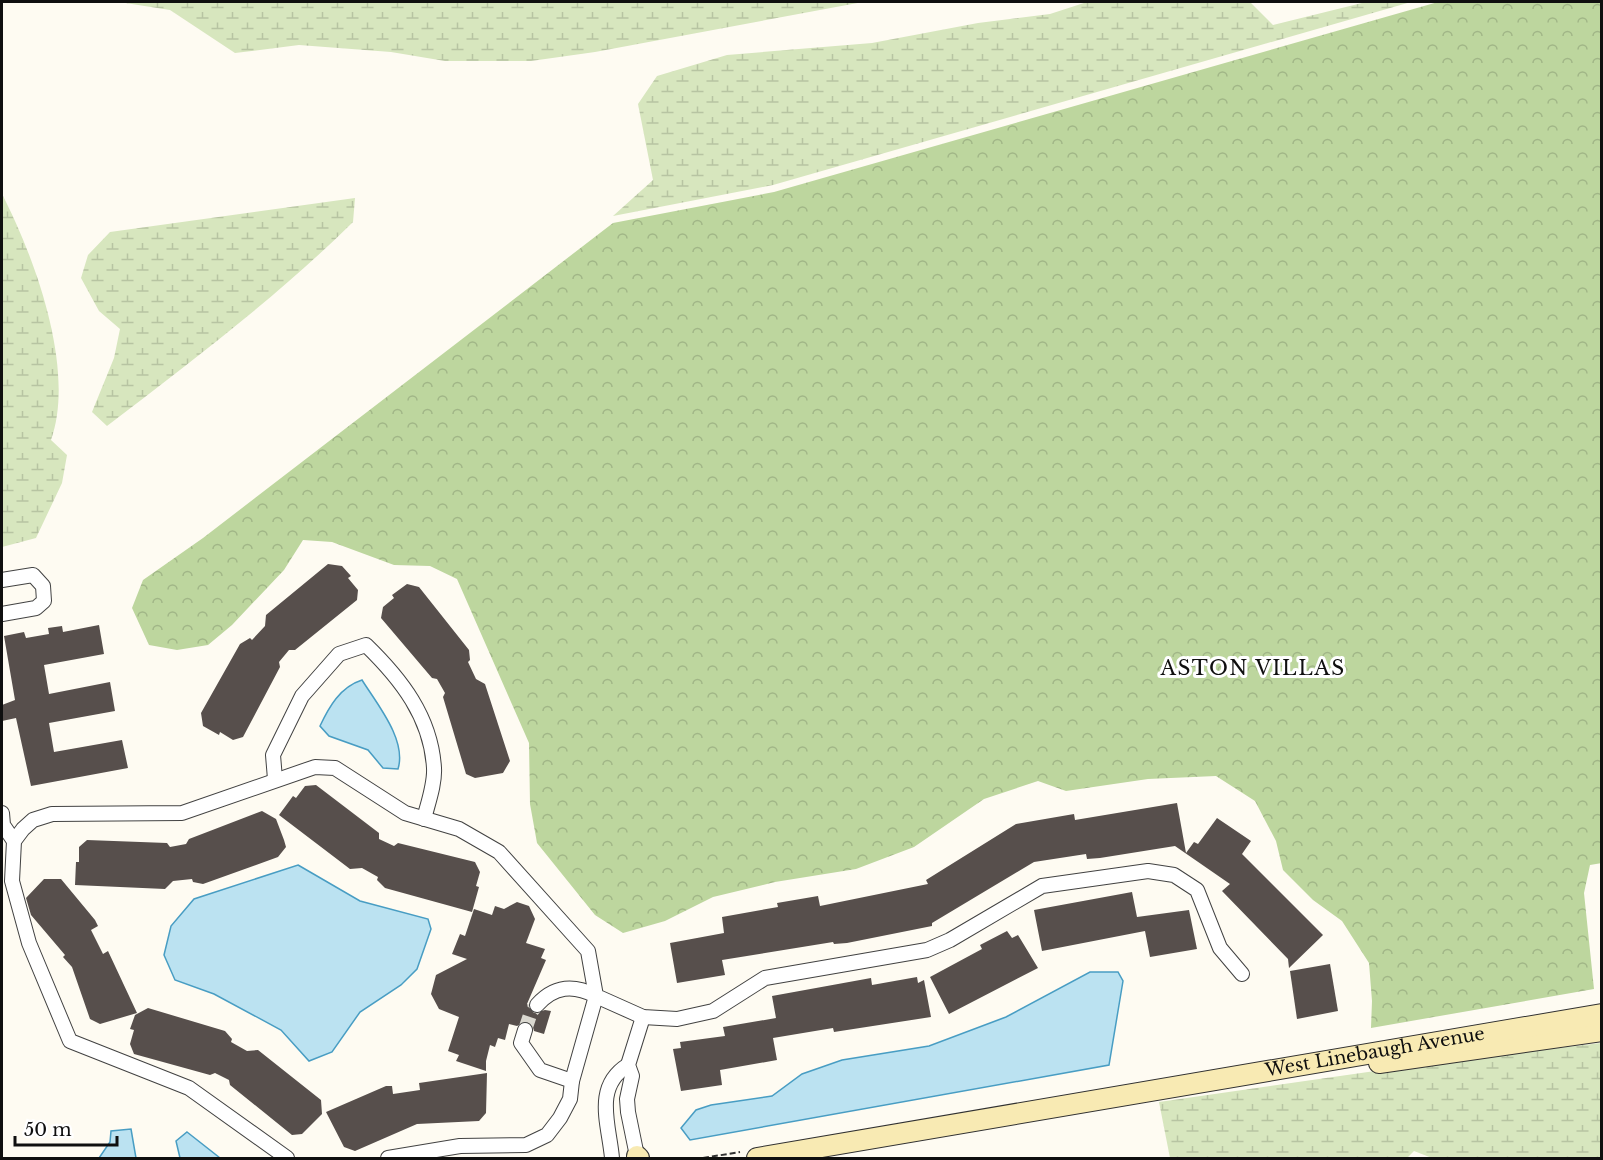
<svg xmlns="http://www.w3.org/2000/svg" width="1603" height="1160" viewBox="0 0 1603 1160" font-family="'Libre Baskerville',serif">
<defs>
<pattern id="forest-crowns" width="20" height="18" patternUnits="userSpaceOnUse" patternTransform="scale(1.5)"><rect width="20" height="18" fill="#bdd69e"/><path d="M2 6a3 3 0 1 1 6 0M12 15a3 3 0 1 1 6 0" fill="none" stroke="#a1b687"/></pattern>
<pattern id="wetland-marsh" width="20" height="14" patternUnits="userSpaceOnUse" patternTransform="scale(1.5)"><rect width="20" height="14" fill="#d7e6be"/><path d="M1 5h8M5 5V1M11 12h8M15 12V8" fill="none" stroke="#b7c4a2"/></pattern>
</defs>
<rect width="100%" height="100%" fill="#fefbf2"/>
<!-- forest -->
<polygon fill="url(#forest-crowns)" points="1438,2 1601,2 1602,863 1590,865 1584,893 1594,989 1371,1028 1372,1001 1369,963 1342,921 1313,900 1283,870 1276,841 1255,801 1216,776 1148,779 1066,791 1038,781 984,799 914,847 856,869 775,882 713,897 665,921 623,933 595,915 537,843 530,804 529,743 457,579 430,566 394,565 332,542 303,540 284,570 232,625 208,645 177,650 149,645 132,608 143,580 203,538 613,223 774,192"/>
<!-- wetland -->
<g fill="url(#wetland-marsh)">
<polygon points="119,2 863,2 595,52 531,61 445,61 391,52 299,45 235,53 170,10"/>
<polygon points="1087,2 1250,2 1273,25 1366,2 1411,2 773,185 613,216 653,180 638,104 657,76 727,55 872,43 978,23 1050,14"/>
<path d="M2,194C35,258 76,370 51,440L67,455L62,483L36,538L2,547Z"/>
<path d="M355,198L353,222C277,297 192,361 107,426L92,412L114,358L120,329L99,311L81,278L88,255L110,232Z"/>
<polygon points="1601,1043 1601,1158 1432,1158 1414,1151 1407,1158 1170,1158 1159,1102 1438,1062"/>
</g>
<!-- water -->
<g fill="#bbe2f1" stroke="#489dc3" stroke-width="1.5">
<path d="M362,680C377,704 407,740 398,769L383,768L368,750L329,736L320,726C329,707 340,687 362,680Z"/>
<polygon points="298,865 360,901 428,919 431,929 417,969 401,985 360,1012 332,1052 309,1061 281,1030 214,994 175,980 164,955 171,926 194,899"/>
<polygon points="1090,972 1118,972 1123,981 1109,1065 690,1140 681,1128 696,1110 711,1105 772,1096 802,1074 842,1060 929,1046 1006,1017"/>
<polygon points="131,1129 136,1158 99,1158 110,1142 111,1131"/>
<polygon points="187,1132 220,1158 180,1158 176,1141"/>
</g>
<!-- building -->
<g fill="#574f4c">
<polygon points="328,564 342,566 351,576 348,578 358,590 357,600 295,650 289,650 279,662 280,667 243,737 233,740 220,732 219,735 203,726 201,713 240,644 250,638 252,640 265,626 266,615"/>
<polygon points="407,584 419,587 469,650 470,660 468,662 476,679 485,684 510,761 503,773 475,778 466,774 443,697 445,693 437,679 432,678 381,618 383,607 394,598 392,595"/>
<polygon points="99,625 104,654 44,665 49,694 110,682 115,711 49,723 54,752 122,740 128,768 31,786 16,718 2,721 2,705 15,700 4,636 24,632 26,638 49,634 48,628 62,626 63,632"/>
<polygon points="316,785 379,833 379,839 394,846 398,843 475,862 480,872 476,886 479,887 472,912 385,888 377,880 378,877 362,868 350,869 279,815 293,796 296,798 305,786"/>
<polygon points="1177,803 1186,853 1194,842 1198,844 1217,818 1251,841 1242,854 1323,935 1289,968 1288,959 1222,891 1230,884 1175,846 1100,858 1087,859 1086,854 1034,862 932,923 932,926 847,943 834,944 833,942 722,960 725,975 677,983 670,943 724,933 722,917 778,907 777,903 818,896 820,906 928,884 926,880 1016,824 1074,814 1075,820"/>
<polygon points="262,811 276,819 284,840 286,847 278,857 203,884 193,882 192,879 173,881 165,889 75,885 76,862 79,862 79,847 87,840 167,843 170,847 186,844 189,839"/>
<polygon points="44,879 61,879 95,920 98,926 91,930 103,954 108,951 137,1013 100,1024 90,1019 72,967 63,957 65,955 31,915 26,898"/>
<polygon points="1132,892 1137,917 1189,910 1197,949 1150,957 1145,931 1042,951 1034,910"/>
<polygon points="517,902 529,906 535,919 526,943 545,949 541,958 546,960 527,1004 534,1013 545,1010 551,1011 544,1034 534,1031 532,1024 527,1021 517,1026 509,1024 505,1040 498,1038 495,1047 490,1045 486,1061 486,1071 456,1061 459,1055 448,1051 459,1017 439,1009 431,994 436,975 467,959 452,954 460,934 465,936 474,909 492,915 495,906 504,909"/>
<polygon points="1007,931 1012,938 1018,935 1038,968 949,1014 930,977 982,949 980,945"/>
<polygon points="1330,964 1338,1011 1297,1019 1290,971"/>
<polygon points="917,977 918,983 924,980 931,1017 834,1032 833,1028 773,1038 777,1060 720,1070 722,1085 681,1091 673,1049 681,1048 680,1042 725,1036 723,1027 776,1018 772,996 871,978 872,985"/>
<polygon points="148,1008 225,1031 232,1039 231,1042 247,1051 258,1050 321,1100 322,1114 302,1134 292,1135 230,1085 229,1080 215,1073 210,1075 134,1054 130,1044 134,1030 130,1029 135,1015"/>
<polygon points="487,1073 486,1113 479,1121 417,1124 355,1151 344,1147 326,1112 386,1086 392,1086 393,1094 420,1090 419,1083"/>
</g>
<g fill="none" stroke-linecap="round" stroke-linejoin="round">
<!-- minor-tunnel -->
<polyline stroke="#dad8d0" stroke-width="14" stroke-dasharray="14 7" stroke-linecap="butt" points="525,1030 531,1012 537,1005"/>
<!-- minor casing -->
<g stroke="#424242" stroke-width="16">
<g id="minor">
<polyline points="2,580 33,575 43,586 44,601 36,608 2,614"/>
<path d="M275,779L273,755L302,696L339,654L366,645C401,679 431,717 434,768C435,784 428,803 424,819"/>
<polyline points="2,813 3,825 14,841"/>
<path d="M537,1005C554,986 573,984 596,996L572,1081"/>
<polyline points="637,1156 628,1112 627,1099 632,1076 628,1065 643,1017"/>
<polyline points="287,1158 189,1088 70,1041 29,943 12,881 14,841 23,829 33,820 52,814 182,813 315,767 335,768 405,813 459,829 499,852 588,951 596,996 643,1017 677,1019 713,1011 765,978 927,950 950,940 1042,886 1148,871 1174,875 1197,890 1220,948 1242,974"/>
<polyline points="388,1158 460,1146 526,1145 547,1135 560,1118 570,1099 572,1081 540,1070 521,1043 525,1030"/>
<path d="M612,1158C609,1124 593,1087 628,1065"/>
</g>
</g>
<!-- secondary casing -->
<g stroke="#313131" stroke-width="22">
<g id="secondary">
<polyline points="1379,1063 1602,1031"/>
<polyline points="637,1156 639,1158"/>
<path id="s1" d="M757,1158C1038,1111 1319,1060 1602,1014"/>
</g>
</g>
<!-- path -->
<polyline stroke="#313131" stroke-width="2" stroke-dasharray="6 3" stroke-linecap="butt" points="703,1158 740,1152"/>
<!-- minor -->
<use href="#minor" stroke="#fff" stroke-width="14"/>
<!-- secondary -->
<use href="#secondary" stroke="#f8eab3" stroke-width="20"/>
</g>
<g text-anchor="middle" stroke-width="6" stroke-linejoin="round" paint-order="stroke">
<!-- street labels -->
<g font-size="18" fill="#0f0f0f" stroke="#fff">
<text dy="6" stroke="none"><textPath href="#s1" startOffset="627">West Linebaugh Avenue</textPath></text>
</g>
<!-- neighbourhood labels -->
<g font-size="20" letter-spacing="1.5" fill="#0f0f0f" stroke="#fff">
<text x="1253" y="675">ASTON VILLAS</text>
</g>
</g>
<!-- border -->
<rect width="1603" height="1160" fill="none" stroke="#0f0f0f" stroke-width="6"/>
<!-- scale -->
<path d="M15 1136v9h102v-9" fill="none" stroke="#0f0f0f" stroke-width="3"/>
<text x="24" y="1136" font-size="18" fill="#0f0f0f" stroke="#ffffff" stroke-width="4.5" paint-order="stroke">50 m</text>
</svg>
